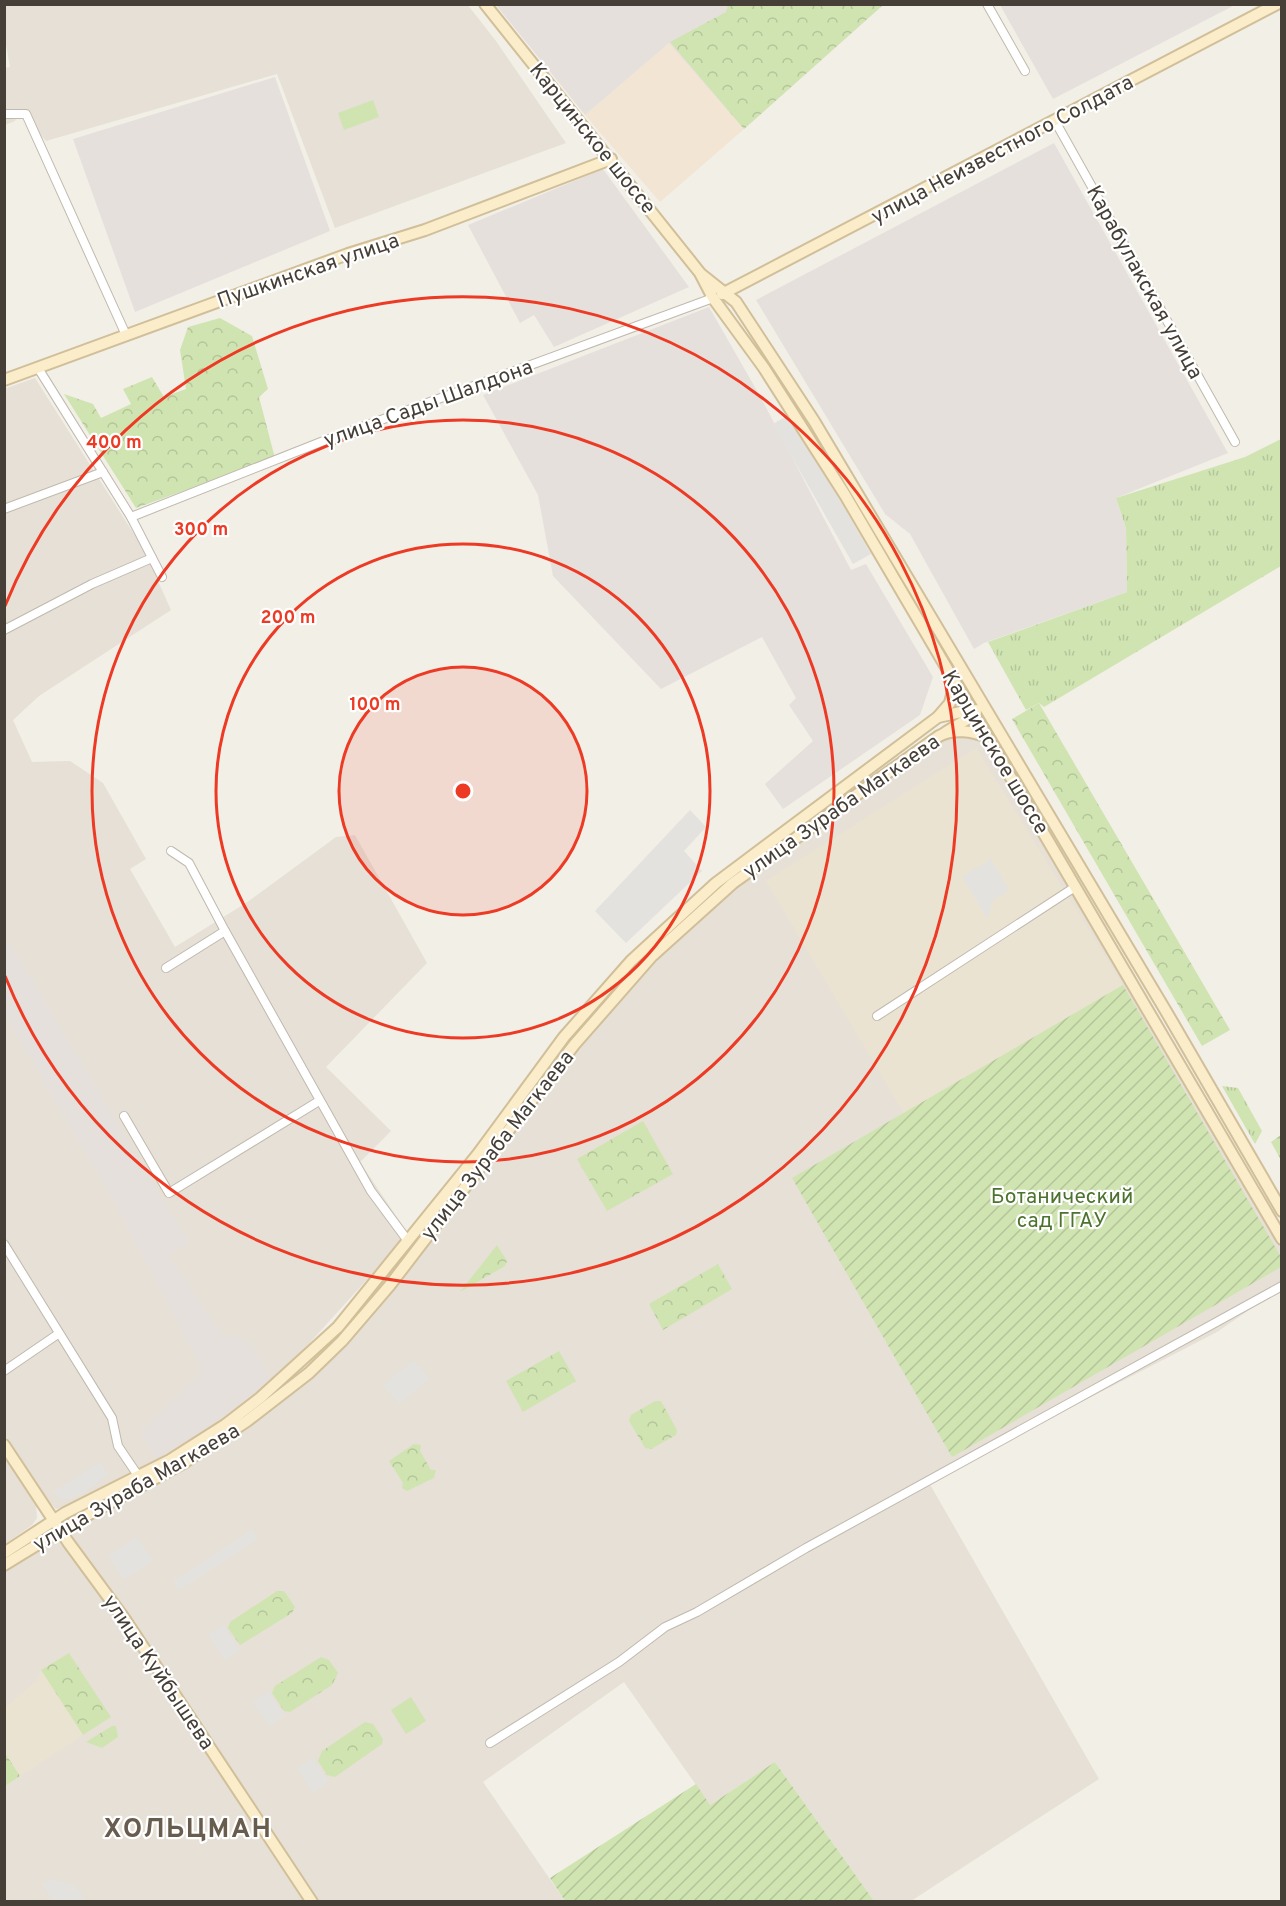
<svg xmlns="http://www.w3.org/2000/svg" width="1286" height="1906" viewBox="0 0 1286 1906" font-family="Overpass,sans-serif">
<defs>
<pattern id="grass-tufts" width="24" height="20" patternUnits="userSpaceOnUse" patternTransform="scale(1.5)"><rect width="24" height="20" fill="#d0e4b2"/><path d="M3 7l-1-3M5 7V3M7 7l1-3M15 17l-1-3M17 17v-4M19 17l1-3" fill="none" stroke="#b4c59a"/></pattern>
<pattern id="forest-crowns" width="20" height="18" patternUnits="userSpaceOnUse" patternTransform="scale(1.5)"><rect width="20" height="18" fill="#d0e4b2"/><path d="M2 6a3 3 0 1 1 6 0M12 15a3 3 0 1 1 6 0" fill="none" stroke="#b4c59a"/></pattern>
<pattern id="cemetery-stones" width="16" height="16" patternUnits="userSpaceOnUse" patternTransform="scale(1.5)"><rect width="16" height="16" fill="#d0e4b2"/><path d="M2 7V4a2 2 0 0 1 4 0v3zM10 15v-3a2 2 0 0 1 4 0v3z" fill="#b4c59a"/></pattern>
<pattern id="garden-furrows" width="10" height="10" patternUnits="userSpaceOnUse" patternTransform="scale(1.5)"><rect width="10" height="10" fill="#d0e4b2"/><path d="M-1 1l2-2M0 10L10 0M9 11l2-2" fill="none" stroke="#b4c59a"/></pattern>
</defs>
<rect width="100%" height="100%" fill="#f2efe7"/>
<!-- residential -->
<g fill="#e6e0d6">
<polygon points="467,4 496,41 566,143 335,228 277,74 46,141 19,109 15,121 5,125 5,68 10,67 5,39 5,5"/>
<polygon points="35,378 144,550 171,610 39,696 13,720 32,762 70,761 103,783 146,859 130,869 175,947 246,903 336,837 355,835 427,963 326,1067 391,1131 360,1162 408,1234 277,1379 226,1417 159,1458 67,1507 56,1509 49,1501 5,1436 4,389"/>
<polygon points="979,733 1281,1239 1281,1288 1217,1332 928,1481 1099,1779 911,1901 874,1901 775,1762 710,1805 624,1682 483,1782 565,1901 5,1901 4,1565 157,1479 326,1357 618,995 713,900 939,736"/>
<polygon points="5,1459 36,1506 37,1518 32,1525 5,1544"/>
</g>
<!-- commercial -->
<polygon fill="#f3e5d4" points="670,42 744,129 660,202 585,115"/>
<!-- industrial -->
<g fill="#e5e0dc">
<polygon points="496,5 883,5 744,129 669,43 585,115"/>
<polygon points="1000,5 1235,5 1053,99"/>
<polygon points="275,77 330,231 135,312 73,139"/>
<polygon points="1054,143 1228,453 1116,498 1126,528 1127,592 984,643 974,649 910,534 885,514 756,300"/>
<polygon points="603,169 689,287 554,347 534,315 520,323 468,225"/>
<polygon points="709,307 760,396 851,570 866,564 933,677 920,715 783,809 765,784 813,741 789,705 796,698 762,637 661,689 553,576 538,495 483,395"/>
<polygon points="10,943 189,1243 169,1256 222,1335 239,1336 252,1345 272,1380 203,1431 156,1458 140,1433 203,1371 118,1209 5,1015 4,946"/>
</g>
<!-- education -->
<g fill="#ebe3d2">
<polygon points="976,748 1123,985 904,1113 766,881"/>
<polygon points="69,1653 111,1717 5,1786 5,1708 37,1680 41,1670"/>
</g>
<!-- grass -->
<g fill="url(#grass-tufts)">
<polygon points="1281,439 1281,566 1044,707 1039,703 1026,710 988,642 1127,592 1126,528 1116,498 1245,457"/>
<polygon points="1222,1086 1238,1088 1262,1131 1255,1144"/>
</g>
<!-- forest -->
<g fill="url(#forest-crowns)">
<polygon points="728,5 728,4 883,5 744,129 670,42 726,12"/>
<polygon points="220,318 252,336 268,389 259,397 275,458 136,508 64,394 93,404 101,418 131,404 123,389 152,377 164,397 186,389 180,350 188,327"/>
<polygon points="1039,703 1230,1030 1202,1046 1012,719"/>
<polygon points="643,1121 673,1174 607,1211 577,1159"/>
<polygon points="497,1245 507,1261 505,1266 460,1292"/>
<polygon points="718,1264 732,1289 663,1330 649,1304"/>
<polygon points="559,1351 576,1381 523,1412 506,1381"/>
<polygon points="655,1401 661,1401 677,1430 676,1435 651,1449 645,1448 629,1421 631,1415"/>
<polygon points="414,1444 421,1445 420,1451 431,1470 436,1470 434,1478 407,1491 402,1488 403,1483 389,1461"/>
<polygon points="277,1591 284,1591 295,1607 292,1613 240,1645 228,1628 230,1622"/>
<polygon points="69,1653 111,1717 83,1735 41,1670"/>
<polygon points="321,1657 329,1660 338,1673 332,1685 290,1712 284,1711 272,1693 275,1686"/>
<polygon points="365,1722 373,1724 383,1739 382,1744 335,1777 327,1775 318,1761 322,1751"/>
<polygon points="112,1726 116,1726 118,1737 102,1748 86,1742"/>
<polygon points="5,1753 20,1776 5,1786 4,1786"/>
</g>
<!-- cemetery -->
<polygon fill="url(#cemetery-stones)" points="1281,1135 1281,1160 1271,1142"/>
<!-- garden -->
<g fill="url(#garden-furrows)">
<polygon points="1123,985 1281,1257 1281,1267 952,1457 792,1178"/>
<polygon points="775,1762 874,1901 565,1901 550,1878 696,1784 710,1805"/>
</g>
<!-- pitch -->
<g fill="#d0e4b2">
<polygon points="373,100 379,117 344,130 338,113"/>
<polygon points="411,1697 426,1721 406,1734 391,1710"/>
</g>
<!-- parking -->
<g fill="#e4e2df">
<polygon points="790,414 871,554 853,564 773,424"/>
<polygon points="690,810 706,827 684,851 702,871 626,943 595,911"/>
<polygon points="991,859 1009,890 992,901 988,919 962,877"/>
<polygon points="414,1360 430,1379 399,1404 383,1385"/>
<polygon points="100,1462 108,1474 85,1492 69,1499 60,1499 53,1492"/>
<polygon points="252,1530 258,1539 179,1590 173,1581"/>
<polygon points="137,1537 153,1561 124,1580 108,1556"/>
<polygon points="224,1625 240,1650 225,1660 208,1635"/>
<polygon points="268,1691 285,1716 269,1726 252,1701"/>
<polygon points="313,1758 329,1782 313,1793 297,1769"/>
<polygon points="52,1879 76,1886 85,1901 53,1901 42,1884"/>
</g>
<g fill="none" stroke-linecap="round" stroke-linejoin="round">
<!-- street casing -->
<g stroke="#c0b9ad" stroke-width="10">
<g id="street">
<polyline points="987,4 1025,71"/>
<polyline points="4,114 26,114 126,335"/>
<polyline points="1055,121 1235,442"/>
<polyline points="38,368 131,517 162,577"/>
<polyline points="4,509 103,472"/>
<polyline points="131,517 321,442 713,298"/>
<polyline points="4,630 92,584 152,558"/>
<polyline points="171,851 189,863 225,931"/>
<polyline points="166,968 225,931 371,1191 408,1241"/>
<polyline points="877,1016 1075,887"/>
<polyline points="124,1116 169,1193 319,1101"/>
<polyline points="4,1244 112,1418 118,1446 139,1477"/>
<polyline points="4,1371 58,1334"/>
<polyline points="490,1743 619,1662 665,1627 697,1612 806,1548 1282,1286"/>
</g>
</g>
<!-- secondary casing -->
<g stroke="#d0bf99" stroke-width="14">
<g id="secondary">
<polyline points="485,4 700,273 713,298 764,368 845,495 1282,1239"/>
<polyline points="702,275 736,302 814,421 1167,1013 1282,1211"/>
<polyline points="722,294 1277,4"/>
<polyline points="4,380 348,254 425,230 611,159"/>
<polyline points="938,717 961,712 976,712"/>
<polyline points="946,732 971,717 976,710"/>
<polyline points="4,1445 68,1542 126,1621 312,1902"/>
<polyline points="4,1553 65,1513 170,1460 225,1425 260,1398 338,1327 478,1154 564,1037 631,961 716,883 938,717 950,703 955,683"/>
<path d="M4,1565L71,1524L185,1462L247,1421L309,1373L342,1341L390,1285L574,1045L652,956L733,883L939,736C953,728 973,731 987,737"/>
</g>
</g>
<!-- street -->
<use href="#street" stroke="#fff" stroke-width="8"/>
<!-- secondary -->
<use href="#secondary" stroke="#fbedc9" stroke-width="10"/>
</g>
<!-- distance rings -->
<circle cx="463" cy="791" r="124" fill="#ed3a24" fill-opacity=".12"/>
<g fill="none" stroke="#ed3a24" stroke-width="3">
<circle cx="463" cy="791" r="124"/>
<circle cx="463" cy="791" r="247"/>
<circle cx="463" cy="791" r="371"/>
<path d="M5 606A494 494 0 1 1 5 976"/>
</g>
<g text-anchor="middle" stroke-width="4.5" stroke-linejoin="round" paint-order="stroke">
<!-- street labels -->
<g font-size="21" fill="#453f37" stroke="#fff">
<text transform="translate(593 138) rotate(51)" y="7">Карцинское шоссе</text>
<text transform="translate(1002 149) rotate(-28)" y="7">улица Неизвестного Солдата</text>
<text transform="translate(308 270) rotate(-19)" y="7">Пушкинская улица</text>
<text transform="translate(1145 282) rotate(61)" y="7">Карабулакская улица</text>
<text transform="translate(428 403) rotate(-20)" y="7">улица Сады Шалдона</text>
<text transform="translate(996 752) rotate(59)" y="7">Карцинское шоссе</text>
<text transform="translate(841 806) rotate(-35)" y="7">улица Зураба Магкаева</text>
<text transform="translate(497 1145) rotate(-52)" y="7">улица Зураба Магкаева</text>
<text transform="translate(136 1487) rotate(-30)" y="7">улица Зураба Магкаева</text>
<text transform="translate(159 1672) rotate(56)" y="7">улица Куйбышева</text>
</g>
<!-- park labels -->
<g font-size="21" fill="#4b732d" stroke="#fff">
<text x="1062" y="1203">Ботанический<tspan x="1062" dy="24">сад ГГАУ</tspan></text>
</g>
<!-- district labels -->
<g font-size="27" font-weight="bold" letter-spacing="1.5" fill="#675c4e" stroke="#fff">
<text x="188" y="1837">ХОЛЬЦМАН</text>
</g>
</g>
<circle cx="463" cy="791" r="9" fill="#ed3a24" stroke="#fff" stroke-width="3"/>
<g font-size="18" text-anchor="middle" font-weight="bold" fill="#ed3a24" stroke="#fff" stroke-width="4.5" stroke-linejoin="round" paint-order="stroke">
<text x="114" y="448">400 m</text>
<text x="201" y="535">300 m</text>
<text x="288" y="623">200 m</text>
<text x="375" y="710">100 m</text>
</g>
<!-- border -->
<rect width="1286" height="1906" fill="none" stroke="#453f37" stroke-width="12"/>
</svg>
